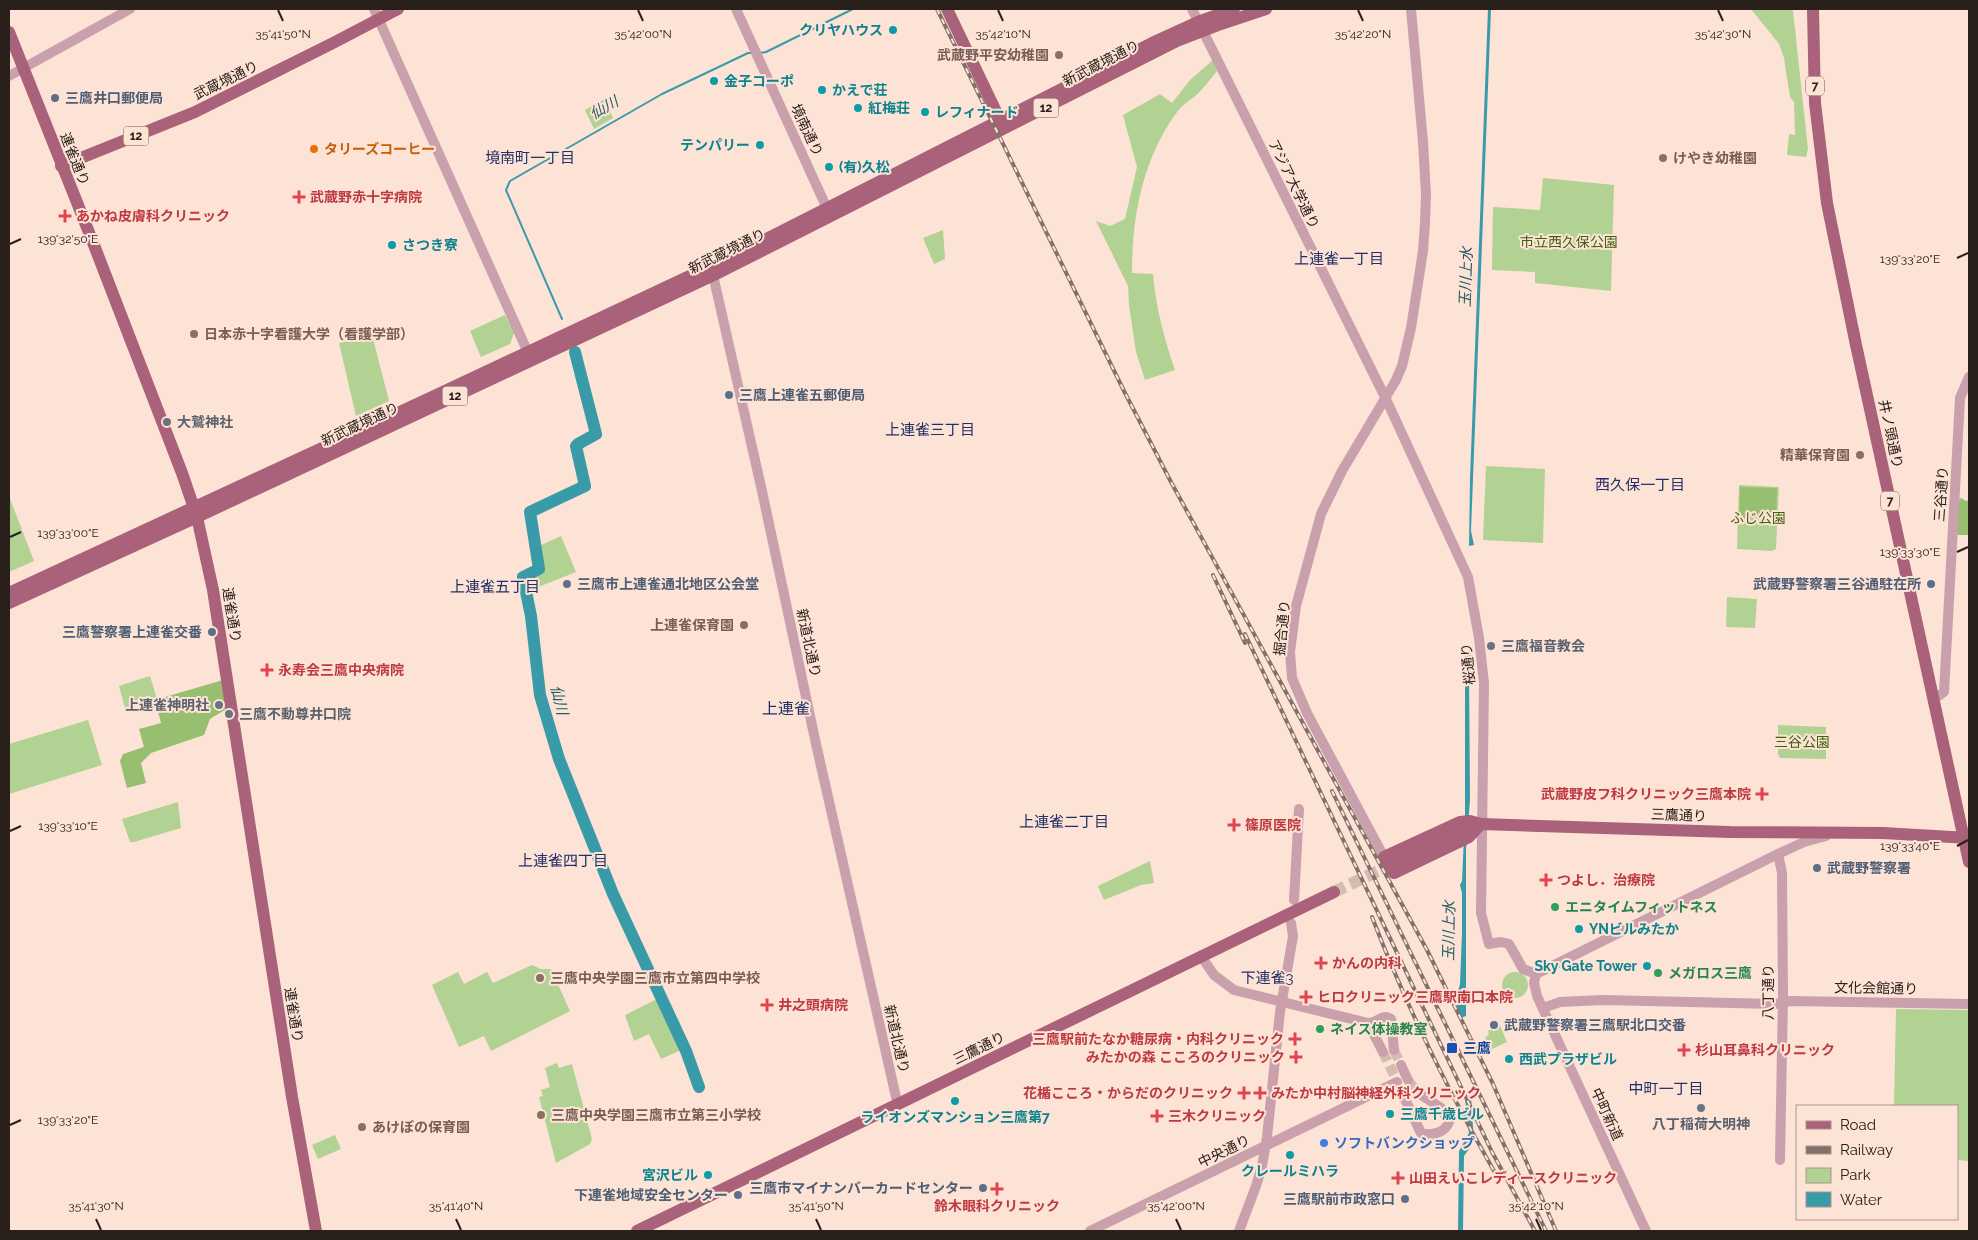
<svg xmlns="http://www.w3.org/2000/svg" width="1978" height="1240" viewBox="0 0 1978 1240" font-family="Raleway,'Noto Sans JP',sans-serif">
<rect width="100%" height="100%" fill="#fde3d6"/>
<!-- green -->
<g fill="#b1d292">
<polygon points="1751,9 1791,9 1793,11 1808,149 1806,157 1787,155 1789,134 1795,135 1794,102 1790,97 1784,58 1779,44"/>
<path d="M1213,60L1217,71C1210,79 1203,90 1194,97C1186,103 1181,106 1175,115C1142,161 1132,218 1132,273L1153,274C1156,308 1164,338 1175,370L1145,380L1136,352L1129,305L1128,286L1096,221L1110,226L1125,219L1137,167L1123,115L1160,94L1172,103L1190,80Z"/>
<polygon points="605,99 613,118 594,129 585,110"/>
<polygon points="1543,178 1614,185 1611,291 1535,283 1535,272 1492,270 1493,207 1540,210"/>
<polygon points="943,230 945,259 934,264 923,238"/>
<polygon points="505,315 514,333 510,344 481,357 470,331"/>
<polygon points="372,335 389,401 356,416 339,343"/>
<polygon points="1486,466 1545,469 1543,543 1483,540"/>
<polygon points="1739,485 1779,487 1776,549 1772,551 1737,549"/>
<polygon points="9,496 34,561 9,572"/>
<polygon points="561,536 576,572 531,590 529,575 542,568 539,546"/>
<polygon points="1727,597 1757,599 1755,628 1726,627"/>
<polygon points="150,676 157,699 125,708 119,686"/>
<polygon points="88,720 102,765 9,794 9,744"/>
<polygon points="1778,725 1826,727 1826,759 1780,758 1778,754"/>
<polygon points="178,802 181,828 134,842 130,842 122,819"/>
<polygon points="1150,861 1154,883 1141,885 1104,900 1098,886"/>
<polygon points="532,965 541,969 551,969 570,1011 491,1051 484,1036 459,1047 432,985 458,972 464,984 487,972 493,983"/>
<circle cx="1515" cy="985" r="13"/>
<polygon points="659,998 683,1049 661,1059 649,1034 634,1041 625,1015"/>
<polygon points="1896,1009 1969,1010 1969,1161 1957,1160 1957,1106 1894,1106"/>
<polygon points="1500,1025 1507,1042 1490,1050 1485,1037 1489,1035 1488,1031"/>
<polygon points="557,1063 559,1068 572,1064 592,1139 590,1144 556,1163 539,1097 543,1096 541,1090 550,1087 545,1068"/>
<polygon points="335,1135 341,1149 318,1159 312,1145"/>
</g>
<!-- forest -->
<g fill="#98be70">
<polygon points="1740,487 1777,488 1776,525 1768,524 1768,519 1739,518"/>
<polygon points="1961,498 1966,501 1969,500 1969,535 1958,535 1955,528 1956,502"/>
<polygon points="223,680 228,708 210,719 204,735 151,753 141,763 146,783 127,788 120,761 123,754 144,747 139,729 161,723 155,700"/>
</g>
<!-- water -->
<g fill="#3a9ba8">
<polygon points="1488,9 1491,9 1471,531 1474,545 1469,546 1470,478"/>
<polygon points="1465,654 1471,654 1469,671 1470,800 1466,850 1466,1016 1461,1018 1457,1007 1456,998 1460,984 1462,932 1462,893 1460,885 1462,881 1465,814"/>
<polygon points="1471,1096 1474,1142 1464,1156 1463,1231 1458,1231 1459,1151 1469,1133 1465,1099"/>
</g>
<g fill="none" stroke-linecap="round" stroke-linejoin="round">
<!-- stream -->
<g stroke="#3a9ba8" stroke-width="2">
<polyline points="760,53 766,52 853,9"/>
<polyline points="562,319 506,190 510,181 662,94 748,53 753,53"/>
</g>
<!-- river -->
<polyline stroke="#3a9ba8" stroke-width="12" points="575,352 596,434 578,444 576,446 585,486 530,512 539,569 523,577 531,616 540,695 559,759 613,894 686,1051 699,1087"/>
<!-- minor-tunnel -->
<g stroke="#d3bcb1" stroke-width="10" stroke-dasharray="10 5" stroke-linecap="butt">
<polyline points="1394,1050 1401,1065"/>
<polyline points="1383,1052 1394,1075"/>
<polyline points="1408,1080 1417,1092"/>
</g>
<!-- major-tunnel -->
<polyline stroke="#d3bcb1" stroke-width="12" stroke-dasharray="12 6" stroke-linecap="butt" points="1334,892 1397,862"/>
<!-- minor -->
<g stroke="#c9a0ac" stroke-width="10">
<polyline points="374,9 530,357"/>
<polyline points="736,9 830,215"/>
<polyline points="1192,9 1386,399 1468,577 1479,638 1484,683 1481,913 1489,944 1501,942 1509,944 1523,969 1536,974 1778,854 1804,842 1826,836"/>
<polyline points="9,76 130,9"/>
<polyline points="713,275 762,491 816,744 896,1097 899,1104"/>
<polyline points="1934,699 1944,692 1960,398 1969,377"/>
<polyline points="1778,854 1782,873 1783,996 1780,1160"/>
<polyline points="1384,857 1307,713 1292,678 1290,652 1296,606 1321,514 1342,471 1396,380 1402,366 1411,328 1423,251 1425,223 1426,194 1423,142 1411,9"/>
<polyline points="1294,900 1299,809"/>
<path d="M1201,956L1214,975L1234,990L1368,1023C1377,1023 1383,1013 1391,1019L1394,1050"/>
<polyline points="1536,974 1534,983 1537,996 1646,1231"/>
<polyline points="1543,1008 1560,1002 1604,1000 1775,1004 1791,1001 1969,1004"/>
<polyline points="1363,1022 1372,1031 1383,1052"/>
<polyline points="1401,1065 1408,1080"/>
<path d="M1404,1097L1421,1133C1431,1136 1445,1133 1449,1122L1441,1108L1417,1092"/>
<polyline points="1090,1231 1397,1082"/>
<polyline points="1239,1231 1256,1186 1262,1166 1267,1137 1280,1012 1293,936 1291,923"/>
</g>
<!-- major -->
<g stroke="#a96279" stroke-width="12">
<polyline points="947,9 1003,126"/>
<polyline points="1813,9 1815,103 1827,203 1856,345 1969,862"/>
<polyline points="9,32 94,245 182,473 197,517 213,590 292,1097 316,1231"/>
<polyline points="61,166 195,112 335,42 398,9"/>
<polyline points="9,593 428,399 745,250 1152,43 1198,22 1234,9"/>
<polyline points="9,603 197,517 720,272 1177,41 1221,24 1266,9"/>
<polygon points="1470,821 1481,824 1469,837 1394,873 1384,857 1460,822"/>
<polyline points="1397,862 1459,832 1481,824 1730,832 1883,833 1969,838"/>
<polyline points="637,1231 1334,892"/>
</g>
<!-- rail casing -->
<g stroke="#827169" stroke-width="4">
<g id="rail">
<polyline points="937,9 1124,391 1171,482 1427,950 1493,1084 1556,1231"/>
<polyline points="1213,575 1245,643"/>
<polyline points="1245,634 1492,1152 1535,1231"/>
<polyline points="1332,791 1546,1231"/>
<path d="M1372,917C1406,1005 1447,1089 1494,1171"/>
</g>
</g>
<!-- rail -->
<use href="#rail" stroke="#fde3d6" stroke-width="2" stroke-dasharray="5.5" stroke-linecap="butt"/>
</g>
<!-- ticks -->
<path fill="none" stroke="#2a201b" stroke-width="2" d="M278,10L283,21M638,10L643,21M998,10L1003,21M1358,10L1363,21M1718,10L1723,21M10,244L21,239M1957,258L1968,253M10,537L21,532M1957,552L1968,547M10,831L21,826M1957,846L1968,840M10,1125L21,1120M96,1219L101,1230M456,1219L461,1230M816,1219L821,1230M1176,1219L1181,1230M1536,1219L1541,1230"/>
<!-- markers -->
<g fill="#0f9aa8" stroke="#fde3d6" stroke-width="2">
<circle cx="893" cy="30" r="5"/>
<circle cx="714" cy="81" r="5"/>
<circle cx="822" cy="90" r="5"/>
<circle cx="858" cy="108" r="5"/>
<circle cx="925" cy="112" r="5"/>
<circle cx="760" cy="145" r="5"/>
<circle cx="829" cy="167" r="5"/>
<circle cx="392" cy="245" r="5"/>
<circle cx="1579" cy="929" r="5"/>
<circle cx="1647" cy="966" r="5"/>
<circle cx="1509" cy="1059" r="5"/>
<circle cx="955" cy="1101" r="5"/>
<circle cx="1390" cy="1114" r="5"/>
<circle cx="1290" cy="1155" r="5"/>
<circle cx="708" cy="1175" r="5"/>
</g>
<g fill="#8d6e63" stroke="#fde3d6" stroke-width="2">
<circle cx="1059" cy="55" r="5"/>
<circle cx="1663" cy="158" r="5"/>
<circle cx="194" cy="334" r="5"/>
<circle cx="1860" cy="455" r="5"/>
<circle cx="744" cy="625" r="5"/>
<circle cx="540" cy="978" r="5"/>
<circle cx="541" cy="1115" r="5"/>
<circle cx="362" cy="1127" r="5"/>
</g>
<g fill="#5c6f8a" stroke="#fde3d6" stroke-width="2">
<circle cx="55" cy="98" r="5"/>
<circle cx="729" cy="395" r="5"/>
<circle cx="567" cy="584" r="5"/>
<circle cx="1931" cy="584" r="5"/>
<circle cx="212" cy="632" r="5"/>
<circle cx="1817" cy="868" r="5"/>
<circle cx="1494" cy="1025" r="5"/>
<circle cx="983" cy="1188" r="5"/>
<circle cx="738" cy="1195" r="5"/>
<circle cx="1405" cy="1199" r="5"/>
</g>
<circle fill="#e8710a" stroke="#fde3d6" stroke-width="2" cx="314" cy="149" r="5"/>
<g fill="#e0444e" stroke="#fde3d6" stroke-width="2">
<path d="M296.5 189.5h5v5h5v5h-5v5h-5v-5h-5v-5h5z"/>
<path d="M62.5 208.5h5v5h5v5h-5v5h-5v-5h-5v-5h5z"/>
<path d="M264.5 662.5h5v5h5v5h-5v5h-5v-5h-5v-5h5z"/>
<path d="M1759.5 786.5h5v5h5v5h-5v5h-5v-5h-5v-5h5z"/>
<path d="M1231.5 817.5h5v5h5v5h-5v5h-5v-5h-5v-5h5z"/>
<path d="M1543.5 872.5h5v5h5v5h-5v5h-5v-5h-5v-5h5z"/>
<path d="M1318.5 955.5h5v5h5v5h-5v5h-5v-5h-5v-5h5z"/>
<path d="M1303.5 989.5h5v5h5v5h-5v5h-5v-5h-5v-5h5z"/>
<path d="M764.5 997.5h5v5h5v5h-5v5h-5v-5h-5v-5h5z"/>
<path d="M1292.5 1031.5h5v5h5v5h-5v5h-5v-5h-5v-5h5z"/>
<path d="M1681.5 1042.5h5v5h5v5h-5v5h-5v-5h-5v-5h5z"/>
<path d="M1293.5 1049.5h5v5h5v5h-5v5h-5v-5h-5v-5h5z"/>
<path d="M1241.5 1085.5h5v5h5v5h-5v5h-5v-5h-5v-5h5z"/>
<path d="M1257.5 1085.5h5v5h5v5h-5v5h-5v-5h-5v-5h5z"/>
<path d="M1154.5 1108.5h5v5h5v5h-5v5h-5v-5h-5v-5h5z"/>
<path d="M1395.5 1170.5h5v5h5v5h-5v5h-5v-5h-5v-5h5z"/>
<path d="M994.5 1181.5h5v5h5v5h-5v5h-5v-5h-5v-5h5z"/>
</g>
<g fill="#6b7280" stroke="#fde3d6" stroke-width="2">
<circle cx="167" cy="422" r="5"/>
<circle cx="1491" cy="646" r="5"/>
<circle cx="219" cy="705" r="5"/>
<circle cx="229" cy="714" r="5"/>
<circle cx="1701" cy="1108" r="5"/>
</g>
<g fill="#2e9e5b" stroke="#fde3d6" stroke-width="2">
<circle cx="1555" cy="907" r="5"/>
<circle cx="1658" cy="973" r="5"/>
<circle cx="1320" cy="1029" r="5"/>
</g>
<rect fill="#1a4fb4" stroke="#fde3d6" stroke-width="2" x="1446" y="1042" width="12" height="12" rx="2.5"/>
<circle fill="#3f7fe0" stroke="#fde3d6" stroke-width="2" cx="1324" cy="1143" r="5"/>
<g text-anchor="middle" stroke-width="4" stroke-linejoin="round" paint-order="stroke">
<!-- shield labels -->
<g fill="#fde3d6" stroke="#695a53" stroke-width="1">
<rect x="1806" y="76.5" width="18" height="19" rx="4"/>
<rect x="1033.5" y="98.5" width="25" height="19" rx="4"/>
<rect x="123.5" y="126.5" width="25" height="19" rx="4"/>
<rect x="442.5" y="386.5" width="25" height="19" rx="4"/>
<rect x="1881" y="491.5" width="18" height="19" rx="4"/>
</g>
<g font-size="12" font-weight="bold" fill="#2a201b">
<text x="1815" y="90">7</text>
<text x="1046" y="112">12</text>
<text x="136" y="140">12</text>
<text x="455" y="400">12</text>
<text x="1890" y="505">7</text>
</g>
<!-- culture labels -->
<g font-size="14" font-weight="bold" fill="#0d838f" stroke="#fde3d6" text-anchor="start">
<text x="883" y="35" text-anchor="end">クリヤハウス</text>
<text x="724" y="86">金子コーポ</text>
<text x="832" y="95">かえで荘</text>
<text x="868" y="113">紅梅荘</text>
<text x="935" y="117">レフィナード</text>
<text x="750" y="150" text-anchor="end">テンパリー</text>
<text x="839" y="172">(有)久松</text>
<text x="402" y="250">さつき寮</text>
<text x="1589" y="934">YNビルみたか</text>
<text x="1637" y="971" text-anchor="end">Sky Gate Tower</text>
<text x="1519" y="1064">西武プラザビル</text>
<text x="1400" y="1119">三鷹千歳ビル</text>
<text x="955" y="1122" text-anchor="middle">ライオンズマンション三鷹第7</text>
<text x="1290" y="1176" text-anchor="middle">クレールミハラ</text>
<text x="698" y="1180" text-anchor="end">宮沢ビル</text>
</g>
<!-- education labels -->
<g font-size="14" font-weight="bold" fill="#785e54" stroke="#fde3d6" text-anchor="start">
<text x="1049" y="60" text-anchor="end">武蔵野平安幼稚園</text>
<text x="1673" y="163">けやき幼稚園</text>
<text x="204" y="339">日本赤十字看護大学（看護学部）</text>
<text x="1850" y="460" text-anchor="end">精華保育園</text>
<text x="734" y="630" text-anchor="end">上連雀保育園</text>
<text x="550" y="983">三鷹中央学園三鷹市立第四中学校</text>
<text x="551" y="1120">三鷹中央学園三鷹市立第三小学校</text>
<text x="372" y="1132">あけぼの保育園</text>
</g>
<!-- street labels -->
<g font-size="14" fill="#2a201b" stroke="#fde3d6">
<text transform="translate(1101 63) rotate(-27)" y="5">新武蔵境通り</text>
<text transform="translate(226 80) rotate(-26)" y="5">武蔵境通り</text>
<text transform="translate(807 130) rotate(65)" y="5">境南通り</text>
<text transform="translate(75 159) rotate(68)" y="5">連雀通り</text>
<text transform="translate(1294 184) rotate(64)" y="5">アジア大学通り</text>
<text transform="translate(727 251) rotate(-26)" y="5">新武蔵境通り</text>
<text transform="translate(360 424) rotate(-25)" y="5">新武蔵境通り</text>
<text transform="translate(1891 434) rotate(78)" y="5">井ノ頭通り</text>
<text transform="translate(1941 494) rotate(-86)" y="5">三谷通り</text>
<text transform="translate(232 615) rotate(81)" y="5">連雀通り</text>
<text transform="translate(1282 628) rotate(-84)" y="5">掘合通り</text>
<text transform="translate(809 643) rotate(78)" y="5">新道北通り</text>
<text transform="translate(1468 664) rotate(-95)" y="5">桜通り</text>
<text transform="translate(1679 815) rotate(2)" y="5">三鷹通り</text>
<text transform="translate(1876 988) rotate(1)" y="5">文化会館通り</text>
<text transform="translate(1768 992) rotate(-90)" y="5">八丁通り</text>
<text transform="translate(294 1015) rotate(81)" y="5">連雀通り</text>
<text transform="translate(897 1039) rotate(77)" y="5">新道北通り</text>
<text transform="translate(979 1048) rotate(-26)" y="5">三鷹通り</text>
<text transform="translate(1607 1114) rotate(65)" y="5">中町新道</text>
<text transform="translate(1224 1151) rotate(-26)" y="5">中央通り</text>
</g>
<!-- service labels -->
<g font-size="14" font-weight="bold" fill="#4e5e75" stroke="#fde3d6" text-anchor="start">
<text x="65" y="103">三鷹井口郵便局</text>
<text x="739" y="400">三鷹上連雀五郵便局</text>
<text x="577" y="589">三鷹市上連雀通北地区公会堂</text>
<text x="1921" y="589" text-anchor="end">武蔵野警察署三谷通駐在所</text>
<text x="202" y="637" text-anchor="end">三鷹警察署上連雀交番</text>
<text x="1827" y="873">武蔵野警察署</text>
<text x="1504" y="1030">武蔵野警察署三鷹駅北口交番</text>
<text x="973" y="1193" text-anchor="end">三鷹市マイナンバーカードセンター</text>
<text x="728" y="1200" text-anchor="end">下連雀地域安全センター</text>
<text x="1395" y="1204" text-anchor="end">三鷹駅前市政窓口</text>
</g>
<!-- food labels -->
<g font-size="14" font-weight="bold" fill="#c56008" stroke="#fde3d6" text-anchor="start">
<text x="324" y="154">タリーズコーヒー</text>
</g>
<!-- health labels -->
<g font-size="14" font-weight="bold" fill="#be3a42" stroke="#fde3d6" text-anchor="start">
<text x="310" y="202">武蔵野赤十字病院</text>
<text x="76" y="221">あかね皮膚科クリニック</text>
<text x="278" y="675">永寿会三鷹中央病院</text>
<text x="1751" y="799" text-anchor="end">武蔵野皮フ科クリニック三鷹本院</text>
<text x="1245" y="830">篠原医院</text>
<text x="1557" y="885">つよし．治療院</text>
<text x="1332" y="968">かんの内科</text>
<text x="1317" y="1002">ヒロクリニック三鷹駅南口本院</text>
<text x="778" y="1010">井之頭病院</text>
<text x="1284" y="1044" text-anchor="end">三鷹駅前たなか糖尿病・内科クリニック</text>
<text x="1695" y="1055">杉山耳鼻科クリニック</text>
<text x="1285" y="1062" text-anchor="end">みたかの森 こころのクリニック</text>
<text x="1233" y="1098" text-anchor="end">花楯こころ・からだのクリニック</text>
<text x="1271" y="1098">みたか中村脳神経外科クリニック</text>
<text x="1168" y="1121">三木クリニック</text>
<text x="1409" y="1183">山田えいこレディースクリニック</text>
<text x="997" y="1211" text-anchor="middle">鈴木眼科クリニック</text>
</g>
<!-- park labels -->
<g font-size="14" fill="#3f610c" stroke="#fde3d6">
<text x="1569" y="247">市立西久保公園</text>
<text x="1758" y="523">ふじ公園</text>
<text x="1802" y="747">三谷公園</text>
</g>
<!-- worship labels -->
<g font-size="14" font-weight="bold" fill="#5b616d" stroke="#fde3d6" text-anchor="start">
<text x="177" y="427">大鷲神社</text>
<text x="1501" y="651">三鷹福音教会</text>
<text x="209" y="710" text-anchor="end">上連雀神明社</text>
<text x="239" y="719">三鷹不動尊井口院</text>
<text x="1701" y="1129" text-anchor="middle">八丁稲荷大明神</text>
</g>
<!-- leisure labels -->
<g font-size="14" font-weight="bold" fill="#27864d" stroke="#fde3d6" text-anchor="start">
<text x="1565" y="912">エニタイムフィットネス</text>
<text x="1668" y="978">メガロス三鷹</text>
<text x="1330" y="1034">ネイス体操教室</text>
</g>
<!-- transit labels -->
<g font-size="14" font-weight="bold" fill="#164399" stroke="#fde3d6" text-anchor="start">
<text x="1463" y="1053">三鷹</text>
</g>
<!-- shop labels -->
<g font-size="14" font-weight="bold" fill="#366cbe" stroke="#fde3d6" text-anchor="start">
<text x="1334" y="1148">ソフトバンクショップ</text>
</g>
<!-- water labels -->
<g font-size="15" font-style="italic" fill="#275c64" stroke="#fde3d6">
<text transform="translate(604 108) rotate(-30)" y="5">仙川</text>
<text transform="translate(1466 277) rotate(-88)" y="5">玉川上水</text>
<text transform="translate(559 700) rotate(76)" y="5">仙川</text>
<text transform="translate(1449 931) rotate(-89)" y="5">玉川上水</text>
</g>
<!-- neighbourhood labels -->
<g font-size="15" fill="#232f67" stroke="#fde3d6">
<text x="530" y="163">境南町一丁目</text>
<text x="1339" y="264">上連雀一丁目</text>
<text x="930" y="435">上連雀三丁目</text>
<text x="1640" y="490">西久保一丁目</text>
<text x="495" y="592">上連雀五丁目</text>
<text x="1064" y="827">上連雀二丁目</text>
<text x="563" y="866">上連雀四丁目</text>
<text x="1267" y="983">下連雀3</text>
<text x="1666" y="1094">中町一丁目</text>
</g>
<!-- quarter labels -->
<g font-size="16" fill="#232f67" stroke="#fde3d6">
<text x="786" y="714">上連雀</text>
</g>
</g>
<g font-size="12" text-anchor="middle" fill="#2a201b" stroke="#fde3d6" stroke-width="4" stroke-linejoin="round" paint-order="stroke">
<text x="283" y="38">35°41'50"N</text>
<text x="643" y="38">35°42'00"N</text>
<text x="1003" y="38">35°42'10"N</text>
<text x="1363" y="38">35°42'20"N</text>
<text x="1723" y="38">35°42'30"N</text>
<text x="68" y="243">139°32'50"E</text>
<text x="1910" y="263">139°33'20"E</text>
<text x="68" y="537">139°33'00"E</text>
<text x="1910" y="556">139°33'30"E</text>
<text x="68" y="830">139°33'10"E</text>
<text x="1910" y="850">139°33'40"E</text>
<text x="68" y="1124">139°33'20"E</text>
<text x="96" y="1210">35°41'30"N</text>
<text x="456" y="1210">35°41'40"N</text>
<text x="816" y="1210">35°41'50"N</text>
<text x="1176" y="1210">35°42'00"N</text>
<text x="1536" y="1210">35°42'10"N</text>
</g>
<!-- border -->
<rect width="1978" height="1240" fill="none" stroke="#2a201b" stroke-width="20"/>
<!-- legend -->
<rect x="1796" y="1105" width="162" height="115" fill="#fde3d6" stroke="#a9958b"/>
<rect x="1806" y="1121" width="25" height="8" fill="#a96279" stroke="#a9958b"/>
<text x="1840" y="1130" font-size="15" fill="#2a201b">Road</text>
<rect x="1806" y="1146" width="25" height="8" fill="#827169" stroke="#a9958b"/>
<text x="1840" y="1155" font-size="15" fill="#2a201b">Railway</text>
<rect x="1806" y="1168" width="25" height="15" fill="#b1d292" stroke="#a9958b"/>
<text x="1840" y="1180" font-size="15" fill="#2a201b">Park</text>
<rect x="1806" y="1192" width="25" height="15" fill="#3a9ba8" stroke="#a9958b"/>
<text x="1840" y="1205" font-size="15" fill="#2a201b">Water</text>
</svg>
